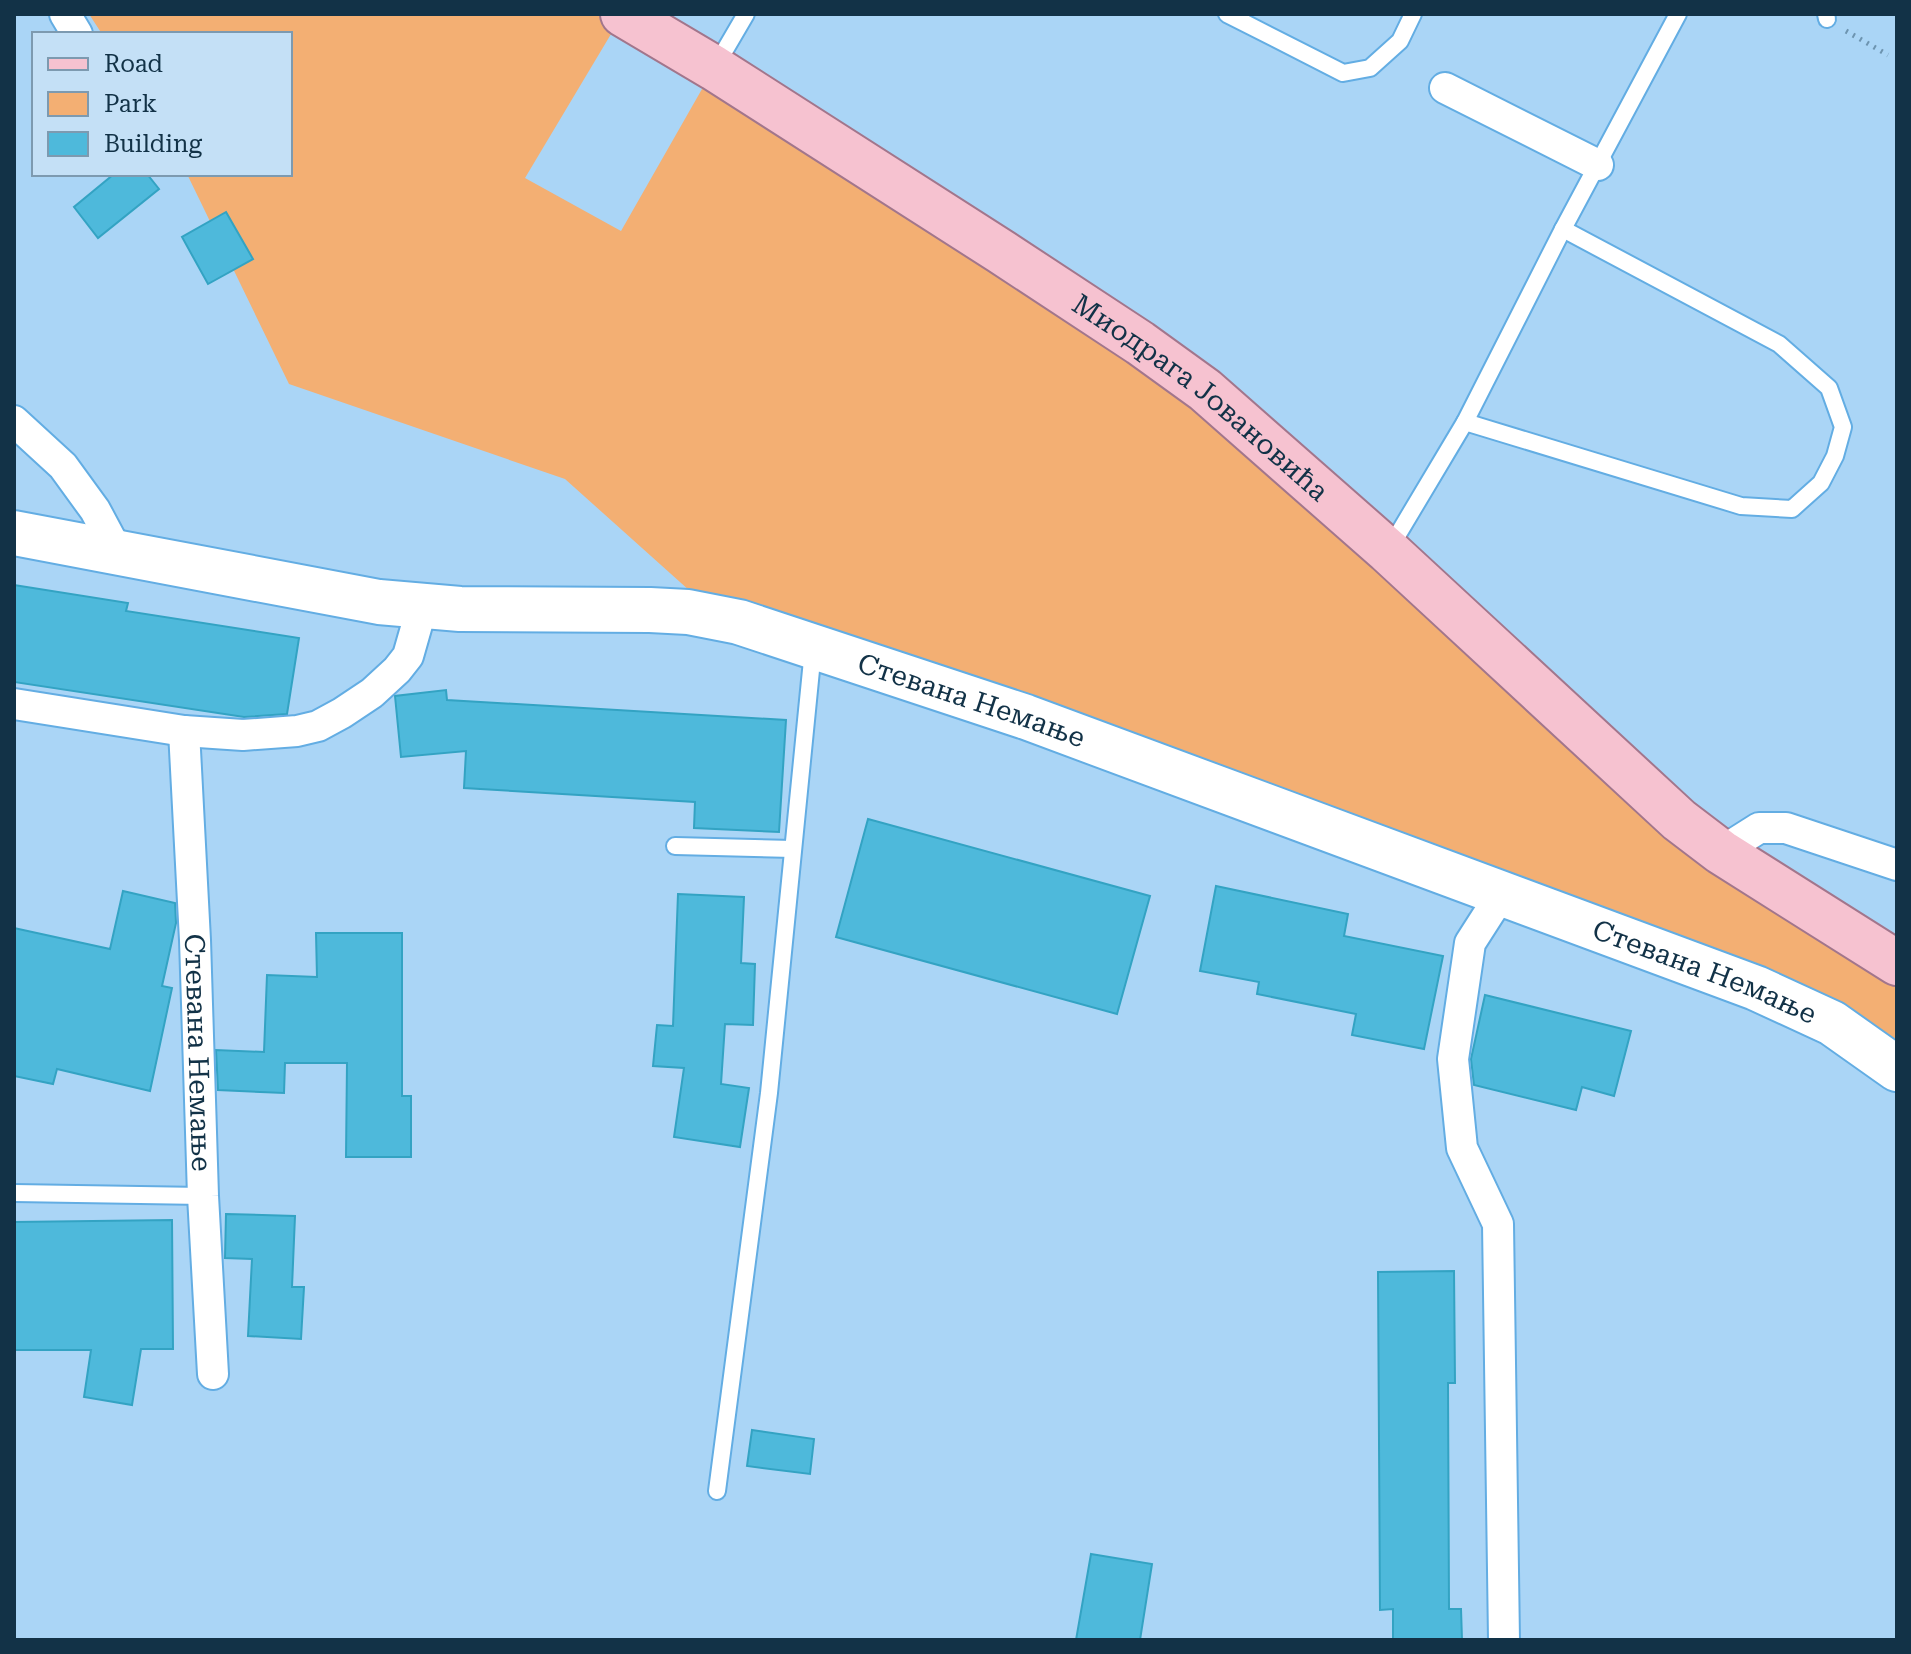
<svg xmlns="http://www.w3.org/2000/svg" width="1911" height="1654" viewBox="0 0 1911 1654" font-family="'Roboto Serif',serif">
<rect width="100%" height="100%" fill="#aad5f6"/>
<!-- green -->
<polygon fill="#f3af73" points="89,14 623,14 525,178 621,231 714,68 1140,343 1600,746 1897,963 1897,1069 1863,1044 719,617 565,479 289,384 187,174 290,174 290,34 102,34"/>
<!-- building -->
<g fill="#4eb9db" stroke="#33a3c3" stroke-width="2">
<polygon points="114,174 147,174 159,189 98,238 74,207"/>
<polygon points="226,212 253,259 208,284 182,237"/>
<polygon points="14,585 128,603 126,611 299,638 287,714 244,717 14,682"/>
<polygon points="446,690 447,700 786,720 779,832 694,828 695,802 464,788 466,751 401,757 395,696"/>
<polygon points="868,819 1150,896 1117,1014 836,937"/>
<polygon points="1216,886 1348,914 1344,936 1443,956 1424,1049 1352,1035 1356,1014 1257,994 1259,982 1200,971"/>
<polygon points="123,891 175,903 176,923 162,986 172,988 150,1091 57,1069 53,1084 14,1076 14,928 110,949"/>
<polygon points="678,894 744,897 741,963 755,964 753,1025 725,1024 721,1084 749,1088 740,1147 674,1137 684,1068 653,1066 657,1025 673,1026"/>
<polygon points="316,933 402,933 402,1096 411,1096 411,1157 346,1157 347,1063 285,1063 284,1093 218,1090 216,1050 264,1052 267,975 317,977"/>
<polygon points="1485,995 1631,1031 1614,1096 1582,1087 1576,1110 1474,1085 1471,1059"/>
<polygon points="226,1214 295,1216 292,1287 304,1287 301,1339 248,1336 252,1259 225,1258"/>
<polygon points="172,1220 173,1349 141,1349 132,1405 84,1397 91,1350 14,1350 14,1222"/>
<polygon points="1454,1271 1455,1383 1448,1383 1449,1609 1461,1609 1462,1640 1393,1640 1393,1609 1380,1610 1378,1272"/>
<polygon points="752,1430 814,1439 810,1474 747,1466"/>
<polygon points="1091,1554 1152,1564 1140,1640 1076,1640"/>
</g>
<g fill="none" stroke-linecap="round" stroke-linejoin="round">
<!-- lane casing -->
<g stroke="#63ade3" stroke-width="20">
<g id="lane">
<polyline points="1227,14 1343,73 1370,68 1400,41 1413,14"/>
<polyline points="1826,14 1827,19"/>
<polyline points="715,67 746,14"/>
<polyline points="1465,422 1741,506 1792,509 1821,483 1835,456 1843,427 1829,388 1779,344 1563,229"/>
<polyline points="1388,551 1465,422 1563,229 1678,14"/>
<polyline points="675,846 793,849"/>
<polyline points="14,1193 203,1196"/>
<polyline points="717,1491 769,1093 813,650"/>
</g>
</g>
<!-- street casing -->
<g stroke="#63ade3" stroke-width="34">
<g id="street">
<polyline points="65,14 77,34"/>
<polyline points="1445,88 1598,165"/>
<polyline points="14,421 63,466 95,510 118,553"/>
<polyline points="14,704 184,731 243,735 297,731 318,726 342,713 372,693 397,670 408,656 422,607"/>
<path id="s1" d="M184,731L195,940L203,1196L213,1374"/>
<polyline points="1721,852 1759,828 1786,828 1897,865"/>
<polyline points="1502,893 1470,943 1453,1059 1462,1148 1498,1224 1504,1640"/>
</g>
</g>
<!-- secondary casing -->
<g stroke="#63ade3" stroke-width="48">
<g id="secondary">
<path id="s2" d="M14,533L379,602L460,609L650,610L688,612L739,622L1026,717L1756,988L1832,1023L1897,1069"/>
</g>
</g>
<!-- primary casing -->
<g stroke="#a2768c" stroke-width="48">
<g id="primary">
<path id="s3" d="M623,14L714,68L1000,251L1140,343L1205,390L1388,551L1679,820L1721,852L1897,963"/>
</g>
</g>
<!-- path -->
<polyline stroke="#6d94b0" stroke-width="5" stroke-dasharray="2 6" stroke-linecap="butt" points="1846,31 1888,55"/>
<!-- lane -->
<use href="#lane" stroke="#fff" stroke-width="16"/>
<!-- street -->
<use href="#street" stroke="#fff" stroke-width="30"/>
<!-- secondary -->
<use href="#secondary" stroke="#fff" stroke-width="44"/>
<!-- primary -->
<use href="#primary" stroke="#f6c2d0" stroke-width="44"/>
</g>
<g text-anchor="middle" stroke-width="8" stroke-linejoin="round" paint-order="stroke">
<!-- street labels -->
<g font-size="28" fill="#123247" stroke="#c4e0f6">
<text dy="10" stroke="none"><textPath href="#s3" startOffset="694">Миодрага Јовановића</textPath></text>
<text dy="10" stroke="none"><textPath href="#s2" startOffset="978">Стевана Немање</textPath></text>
<text dy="10" stroke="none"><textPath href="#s2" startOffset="1760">Стевана Немање</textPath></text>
<text dy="10" stroke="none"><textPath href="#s1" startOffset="322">Стевана Немање</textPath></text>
</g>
</g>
<!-- border -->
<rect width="1911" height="1654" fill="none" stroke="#123247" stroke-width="32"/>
<!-- legend -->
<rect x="32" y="32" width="260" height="144" fill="#c4e0f6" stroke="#7d9ab0" stroke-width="2"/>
<rect x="48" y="58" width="40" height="12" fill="#f6c2d0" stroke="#7d9ab0" stroke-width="2"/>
<text x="104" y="72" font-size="24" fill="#123247">Road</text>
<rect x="48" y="92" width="40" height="24" fill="#f3af73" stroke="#7d9ab0" stroke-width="2"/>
<text x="104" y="112" font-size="24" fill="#123247">Park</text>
<rect x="48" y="132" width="40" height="24" fill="#4eb9db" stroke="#7d9ab0" stroke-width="2"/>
<text x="104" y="152" font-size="24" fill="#123247">Building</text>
</svg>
